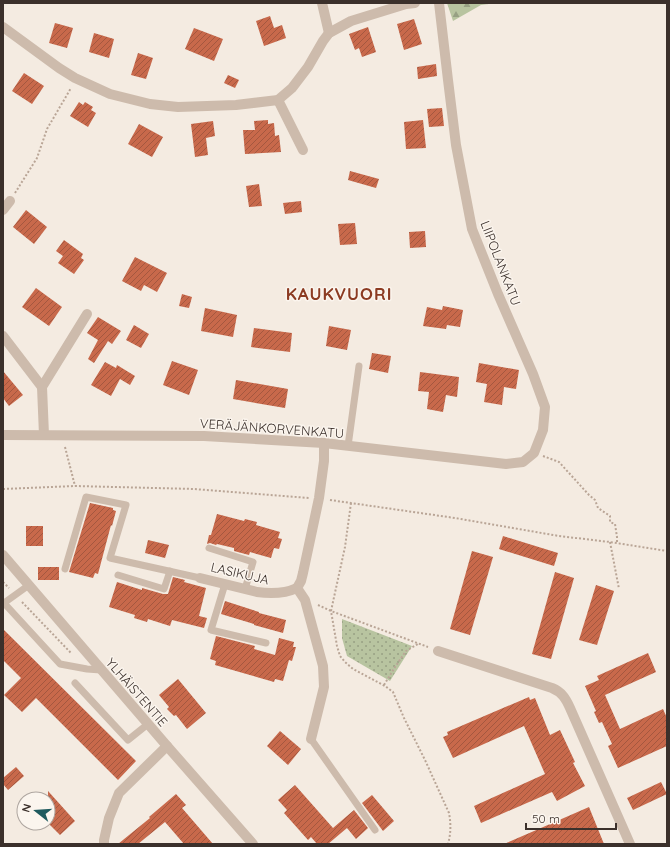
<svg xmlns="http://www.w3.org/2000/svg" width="670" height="847" viewBox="0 0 670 847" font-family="Quicksand,sans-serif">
<defs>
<pattern id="forest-firs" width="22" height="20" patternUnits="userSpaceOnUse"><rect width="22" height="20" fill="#b8c4a0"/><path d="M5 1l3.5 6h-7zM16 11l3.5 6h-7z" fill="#97a083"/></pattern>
<pattern id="park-dots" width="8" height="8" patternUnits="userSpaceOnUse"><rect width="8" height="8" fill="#b8c4a0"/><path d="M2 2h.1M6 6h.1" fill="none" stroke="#97a083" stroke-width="1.8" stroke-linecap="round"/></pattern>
<pattern id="building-hatch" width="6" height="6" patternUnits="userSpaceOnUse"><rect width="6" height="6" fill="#c8694b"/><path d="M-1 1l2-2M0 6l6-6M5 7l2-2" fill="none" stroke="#a4573f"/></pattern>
</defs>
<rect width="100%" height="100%" fill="#f4ebe1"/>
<!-- forest -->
<polygon fill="url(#forest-firs)" points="447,3 496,3 481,5 453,21"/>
<!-- park -->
<polygon fill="url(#park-dots)" points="342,619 412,646 390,681 347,656 342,638"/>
<!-- building -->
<g fill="url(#building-hatch)">
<polygon points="270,16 274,28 282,25 286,38 264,46 256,21"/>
<polygon points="414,19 422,44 404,50 397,24"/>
<polygon points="55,23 73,28 67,48 49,43"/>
<polygon points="368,27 376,52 362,57 359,48 355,50 349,34"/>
<polygon points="194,28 223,39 214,61 185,49"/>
<polygon points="94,33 114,39 109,58 89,52"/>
<polygon points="138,53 153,58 146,79 131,75"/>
<polygon points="436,64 437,76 418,79 417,67"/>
<polygon points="24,73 44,86 32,104 12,91"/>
<polygon points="228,75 239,80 235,88 224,83"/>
<polygon points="79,102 83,105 85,102 93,107 91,110 96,113 88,127 70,116"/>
<polygon points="442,108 444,126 429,127 427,109"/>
<polygon points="268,120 268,124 274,123 275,136 279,135 281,152 245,154 243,130 255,130 254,121"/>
<polygon points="423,120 426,148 406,149 404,122"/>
<polygon points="213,121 215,136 206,138 208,155 195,157 191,124"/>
<polygon points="139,124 163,137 152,157 128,144"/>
<polygon points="350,171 379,179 376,188 348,180"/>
<polygon points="259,184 262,206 249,207 246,186"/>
<polygon points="301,201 302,212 285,214 283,203"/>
<polygon points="26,210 47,227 34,244 13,227"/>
<polygon points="355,223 357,244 340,245 338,224"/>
<polygon points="425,231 426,247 410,248 409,232"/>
<polygon points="64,240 83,254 81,258 84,260 74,274 58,263 63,256 56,251"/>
<polygon points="135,257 167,273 157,292 144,285 141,291 122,281"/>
<polygon points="36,288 62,307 49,326 22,307"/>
<polygon points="182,294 192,297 189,308 179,306"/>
<polygon points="443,306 463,310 460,327 447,325 446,329 423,326 427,307 442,310"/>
<polygon points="205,308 237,315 233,337 201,331"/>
<polygon points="98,317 121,331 112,344 108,341 94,363 88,359 98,340 87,333"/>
<polygon points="134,325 149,334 141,348 126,340"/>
<polygon points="329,326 351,330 347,350 326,346"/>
<polygon points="254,328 292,333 290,352 251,347"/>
<polygon points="372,353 391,356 388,373 369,369"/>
<polygon points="172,361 198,370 189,395 163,385"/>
<polygon points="105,362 116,368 117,365 135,376 130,385 120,379 111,396 91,385"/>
<polygon points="479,363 519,370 516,389 504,387 502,405 484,402 487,384 476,382"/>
<polygon points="3,371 23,395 9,406 3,398"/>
<polygon points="420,372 459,377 457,397 446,395 443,412 427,409 429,392 418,391"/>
<polygon points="236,380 288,389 285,408 233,399"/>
<polygon points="90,503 113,508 113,510 116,511 112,526 111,525 98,574 95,573 93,578 69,572"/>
<polygon points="217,514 244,521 245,519 257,522 256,525 280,532 278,538 282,539 279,549 274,548 271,558 250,552 249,555 234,551 234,548 217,544 216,545 210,543 207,544 209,535 211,535"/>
<rect x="26" y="526" width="17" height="20"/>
<polygon points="503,536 558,553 554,566 499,549"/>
<polygon points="148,540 169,545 165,558 145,553"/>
<polygon points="472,551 493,557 470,635 450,629"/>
<rect x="38" y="567" width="21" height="13"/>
<polygon points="555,572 574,578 551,659 532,654"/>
<polygon points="173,577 185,580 184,582 206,588 199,616 207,618 204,628 172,620 170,626 148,619 147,622 134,618 135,615 109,607 117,582 142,590 142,588 163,594 168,594"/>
<polygon points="596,585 614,591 597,645 579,640"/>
<polygon points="225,601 259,612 259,613 286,620 283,633 254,625 254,624 221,614"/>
<polygon points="3,629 136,761 118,780 36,698 22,712 4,695 21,678 3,660"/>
<polygon points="216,636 255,646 254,649 275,655 279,638 294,642 293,647 296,647 292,661 289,660 283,681 275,679 274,682 215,665 216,661 210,659"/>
<polygon points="648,653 656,672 605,695 620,729 663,709 667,718 667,746 618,768 608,746 612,744 602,722 599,723 594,712 596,711 585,686 599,680 597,676"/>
<polygon points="178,679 206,713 187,729 176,715 174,716 167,709 169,707 159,695"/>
<polygon points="529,697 530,700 535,698 550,735 560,730 575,762 573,763 585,786 557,801 552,792 481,823 474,806 545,774 524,726 453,758 443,737 448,735 447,732"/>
<polygon points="280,731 301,749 288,765 267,746"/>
<polygon points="16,767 24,776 8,790 3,784 3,778"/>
<polygon points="661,782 667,794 633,810 627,798"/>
<polygon points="295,785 333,828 354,810 368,828 356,839 347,828 328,844 317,844 311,837 308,840 284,813 287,810 278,800"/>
<polygon points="48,791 75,821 60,835 48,823"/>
<polygon points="176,794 186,805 182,808 213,844 184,844 165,822 138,844 118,844 150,818 149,817"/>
<polygon points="372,795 394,821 383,831 362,803"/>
<polygon points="589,807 604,844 504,844 534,831"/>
</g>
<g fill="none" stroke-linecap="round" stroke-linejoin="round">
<!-- path -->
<g stroke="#b9a596" stroke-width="2" stroke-dasharray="2 2" stroke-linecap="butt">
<polyline points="15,193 37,158 47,129 71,88"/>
<polyline points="65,447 75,486"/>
<polyline points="543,456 559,462 589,495 595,500 598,508 610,516 610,522 615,524 617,537 617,544"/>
<polyline points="3,489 75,486 194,489 309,498"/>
<polyline points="330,500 455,518 559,536 610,542 667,551"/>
<path d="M351,503L345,547L331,611L337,646L340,656L345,662L353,669L385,686L393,692L404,718L425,760L449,813C451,824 451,833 448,844"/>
<polyline points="610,542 619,589"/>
<polyline points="3,582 9,588"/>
<polyline points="22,602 71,653"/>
<polyline points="318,605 331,611 428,647"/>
<polyline points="384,685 395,667 406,651 418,644"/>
</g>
<!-- service -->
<g stroke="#cdbbac" stroke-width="7">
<polyline points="348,446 359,366"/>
<polyline points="209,548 253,562 245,589"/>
<polyline points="65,569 86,497 126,505 110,558 200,578"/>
<polyline points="118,575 164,589 170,571"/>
<polyline points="225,584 211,630 266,643"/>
<polyline points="29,585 4,603 60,664 87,669 101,670"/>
<polyline points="75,683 128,740 148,724"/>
<polyline points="311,739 375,830"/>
</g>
<!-- minor -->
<g stroke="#cdbbac" stroke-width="10">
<polyline points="322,3 329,33"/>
<polyline points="3,27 59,68 75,78 110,94 150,104 178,107 236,105 278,100 292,88 308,67 323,41 329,33 351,21 406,4 415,3"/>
<polyline points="278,100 303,150"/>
<polyline points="3,210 10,201"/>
<polyline points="3,336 42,387 44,435"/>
<polyline points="42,387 87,314"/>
<polyline points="3,435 204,436 324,443 506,464 523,462 534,453 543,430 545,407 533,374 498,294 472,229 456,145 448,80 439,3"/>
<path d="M200,578L257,592C271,594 284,594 297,588"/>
<path d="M438,651L552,688C562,692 566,699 570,708L630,844"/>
<polyline points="311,739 324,687 323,666 305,600 297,588 301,581 303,573 319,498 324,461 324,443"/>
<polyline points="104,844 104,840 109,818 119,793 167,746"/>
</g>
<!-- tertiary -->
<polyline stroke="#cdbbac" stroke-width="10" points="3,555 167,746 253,844"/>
</g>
<g text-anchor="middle" stroke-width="3" stroke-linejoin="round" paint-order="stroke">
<!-- street labels -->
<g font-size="13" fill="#3b302b" stroke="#fbf5ee">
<text transform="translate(501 263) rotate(69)" y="5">LIIPOLANKATU</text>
<text transform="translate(272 428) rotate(4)" y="5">VERÄJÄNKORVENKATU</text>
<text transform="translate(240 573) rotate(13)" y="5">LASIKUJA</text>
<text transform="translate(137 692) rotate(49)" y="5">YLHÄISTENTIE</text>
</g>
<!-- district labels -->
<g font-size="17" font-weight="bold" letter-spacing="1" fill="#8c3b22" stroke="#fbf5ee">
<text x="339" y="300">KAUKVUORI</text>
</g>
</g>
<!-- border -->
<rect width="670" height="847" fill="none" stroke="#3b302b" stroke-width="8"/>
<!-- north arrow -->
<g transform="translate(36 811) rotate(287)"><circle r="19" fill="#fbf5ee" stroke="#aea6a0"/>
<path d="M0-3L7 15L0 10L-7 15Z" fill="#1f5a5e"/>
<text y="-6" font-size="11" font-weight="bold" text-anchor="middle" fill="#3b302b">N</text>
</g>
<!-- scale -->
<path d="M526 823v6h90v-6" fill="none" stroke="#3b302b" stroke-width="2"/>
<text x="532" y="823" font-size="12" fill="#3b302b" stroke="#fbf5ee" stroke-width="3" paint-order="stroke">50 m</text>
</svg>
